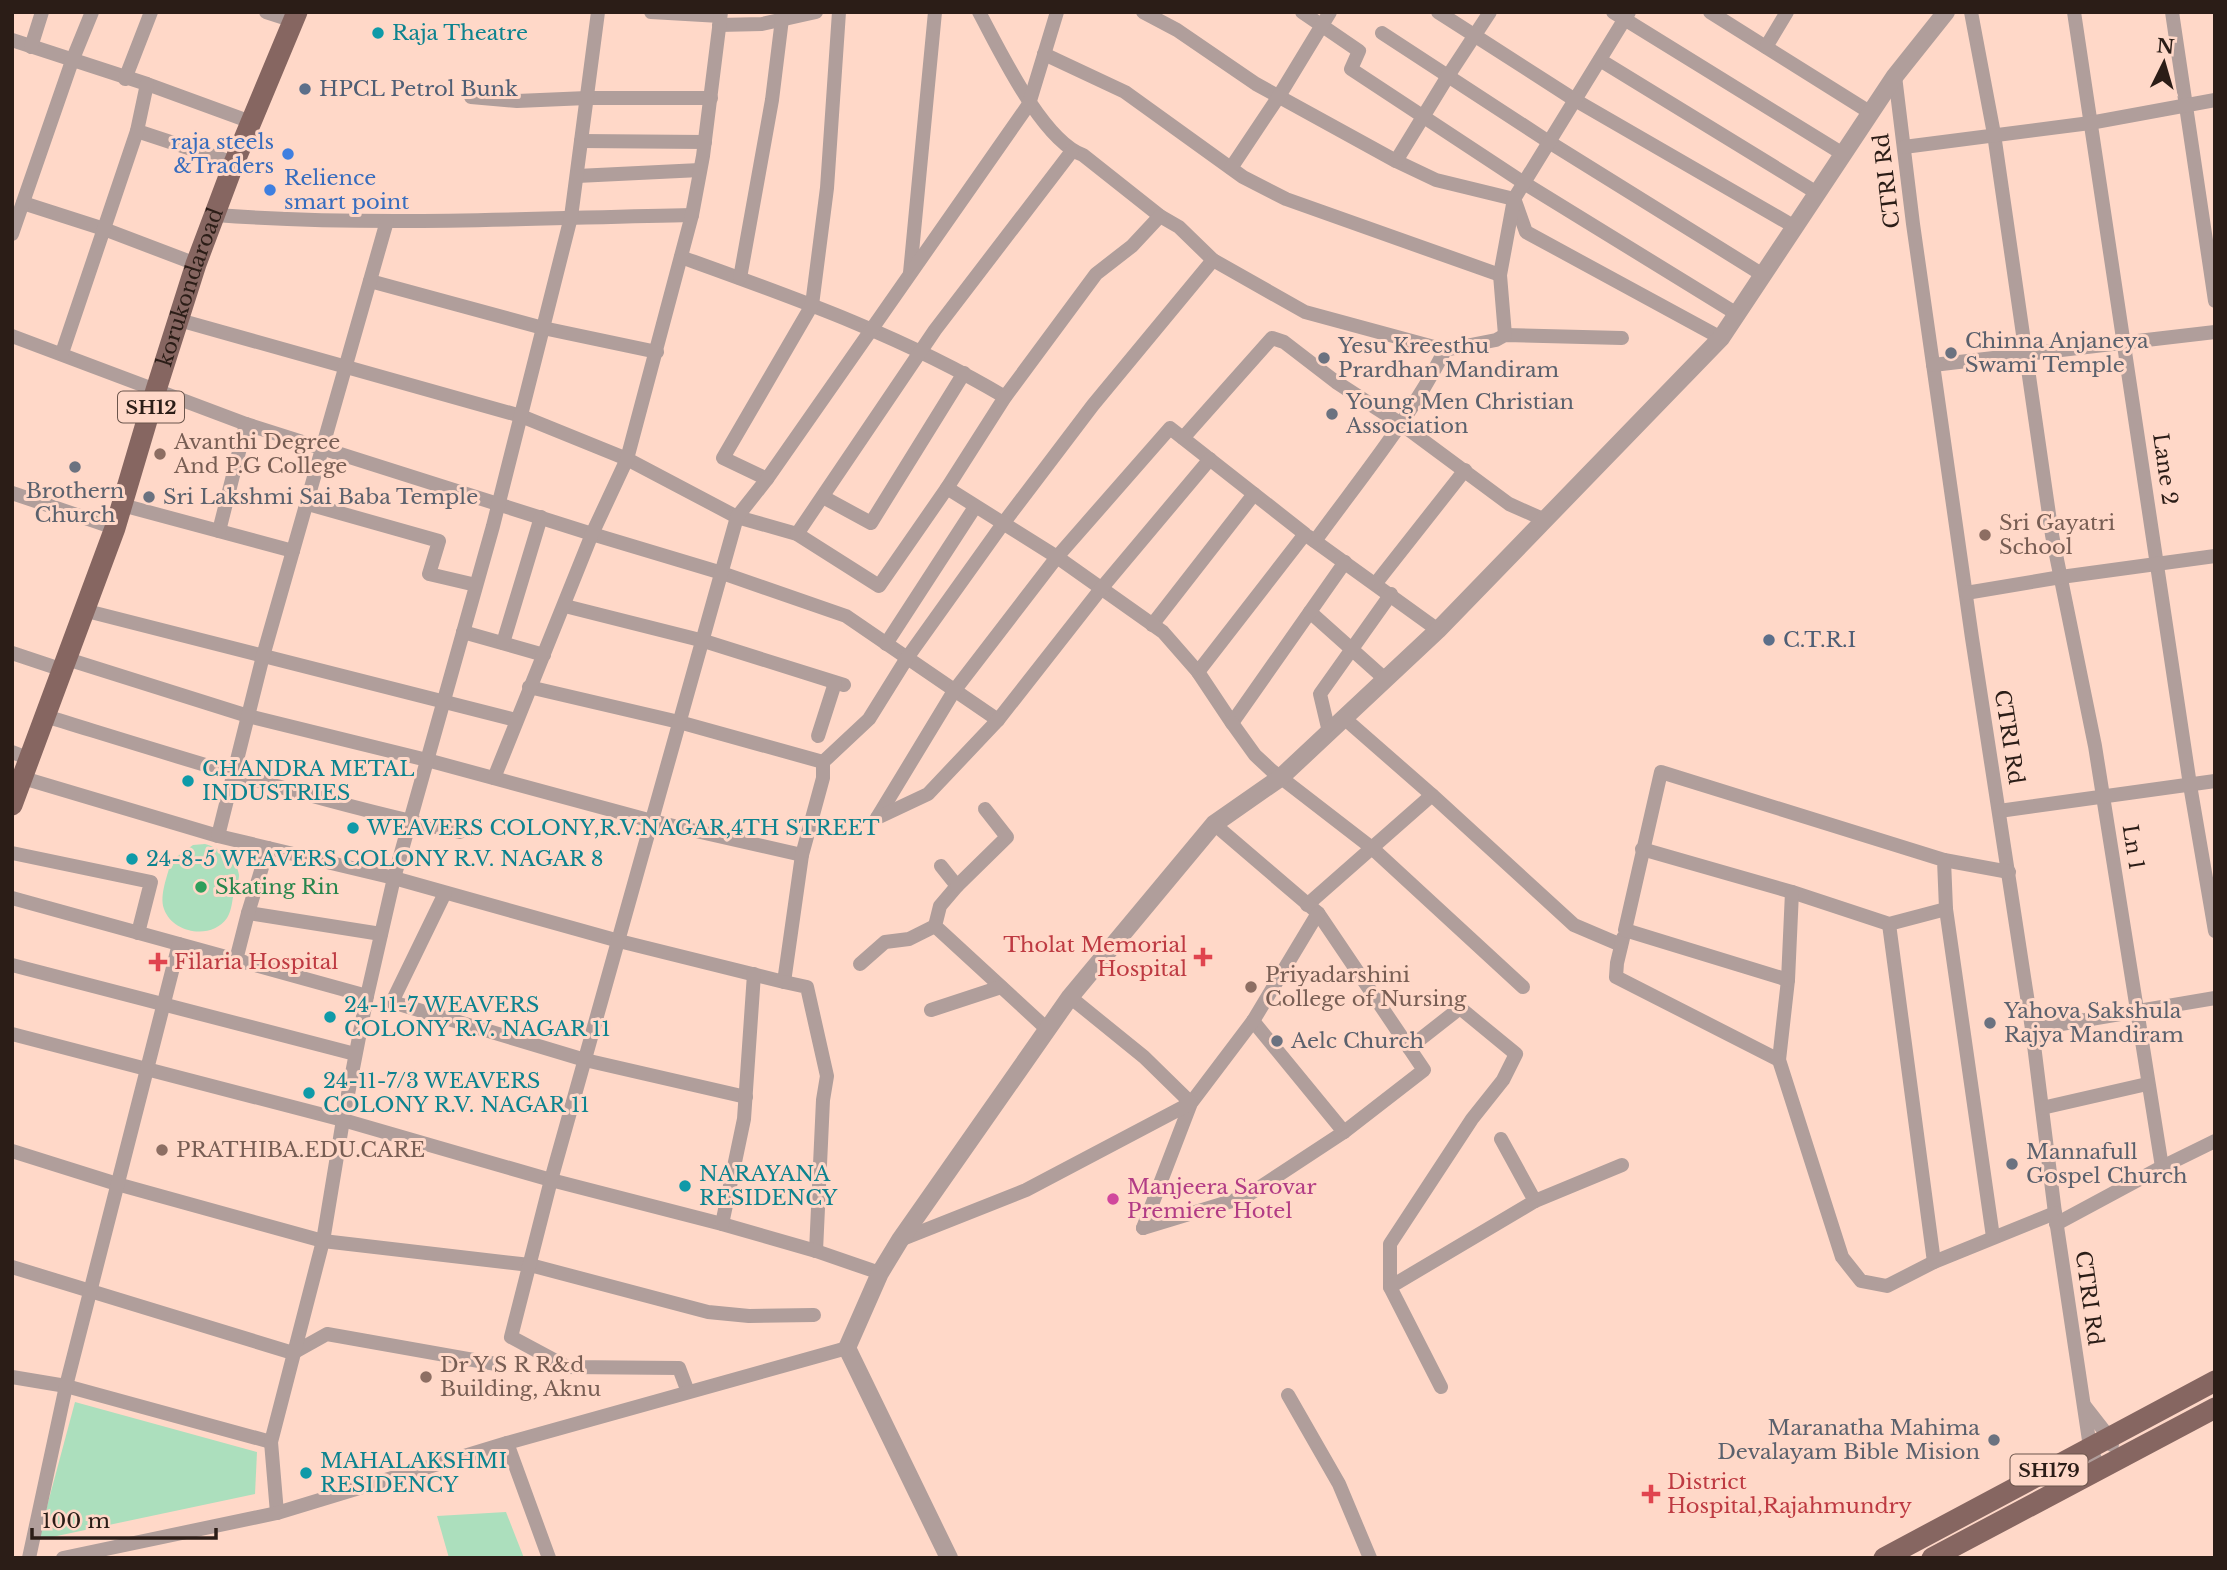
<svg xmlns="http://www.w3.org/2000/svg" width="2227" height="1570" viewBox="0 0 2227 1570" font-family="'Libre Baskerville',serif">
<rect width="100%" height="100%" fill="#ffd8c8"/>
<!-- green -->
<g fill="#acdfbd">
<path d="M205,844C219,848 237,858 239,875C239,882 235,890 233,897C232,903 231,912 227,918C212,940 173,934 164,909C159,895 168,875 171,861L193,845Z"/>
<polygon points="75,1402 257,1452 255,1494 38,1540"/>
<polygon points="506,1512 524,1558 449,1558 437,1516"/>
</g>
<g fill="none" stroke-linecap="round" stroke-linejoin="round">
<!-- minor -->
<g stroke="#b09e9b" stroke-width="14">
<polyline points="266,12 294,21"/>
<polyline points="651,12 720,16"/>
<path d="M979,12C1000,51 1042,140 1083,155L1160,216L1179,227L1213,260L1305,312L1445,350L1496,340L1505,335L1622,338"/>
<polyline points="1143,12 1177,30 1256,84 1396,161 1436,180 1514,199"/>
<polyline points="1302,12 1359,51 1351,69 1524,183 1737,314"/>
<polyline points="1438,12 1575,100 1795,227"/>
<polyline points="1613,12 1843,154"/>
<polyline points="1710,12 1871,113"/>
<polyline points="1971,12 1994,134 2052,535 2095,746 2162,1167"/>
<polyline points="2074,12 2190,785 2215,931"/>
<polyline points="2172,12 2215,301"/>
<polyline points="719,25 762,24 816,12"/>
<polyline points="1382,33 1549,142 1763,275"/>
<polyline points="12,40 147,84 251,122"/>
<polyline points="31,47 42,12"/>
<polyline points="1766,47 1787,12"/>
<polyline points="1044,54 1125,92 1243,177 1286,199 1500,275"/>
<polyline points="1600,60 1817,193"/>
<polyline points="1895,76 1913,224 1972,638 2032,1029 2055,1213 2090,1447 2099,1469"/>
<polyline points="125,79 151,12"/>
<polyline points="471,97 517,101 587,98 711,98"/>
<polyline points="137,131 234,163"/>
<polyline points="581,141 705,142"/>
<polyline points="1904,147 2090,123 2215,100"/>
<polyline points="1396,161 1448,76 1490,12"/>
<polyline points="1231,168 1279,96 1330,12"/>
<polyline points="577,176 700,170"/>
<polyline points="1515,201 1526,232 1721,338"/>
<polyline points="23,203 104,229 196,264"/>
<path d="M216,215C374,227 533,218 692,215"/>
<polyline points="12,234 72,61 92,12"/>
<path d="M681,257C792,297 903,336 1005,397"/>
<polyline points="910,273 935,12"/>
<polyline points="740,278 772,100 782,19"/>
<polyline points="370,281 543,328 657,352"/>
<polyline points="179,320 521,416 627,459 737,517 797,534 879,586 947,488 1005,397 1096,274 1132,246 1160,216"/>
<polyline points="1505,335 1500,275 1514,199 1629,12"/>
<polyline points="12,336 246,424 592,534 722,573 846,616 998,720"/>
<polyline points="62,353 137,131 147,84"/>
<polyline points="1933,365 2215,332"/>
<polyline points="1183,438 1272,338 1284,342 1336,382 1401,424 1509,504 1545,520"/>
<polyline points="767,479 723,458 812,305 827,188 839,12"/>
<polyline points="12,493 115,528"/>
<polyline points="823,497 871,523 964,373"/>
<polyline points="308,504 439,541 429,574 476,585"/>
<polyline points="122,505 293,551"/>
<polyline points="219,531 246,424"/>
<polyline points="797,534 935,330 1072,151"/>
<polyline points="1309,537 1438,630"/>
<path d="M1315,541C1360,479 1410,419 1445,350"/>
<polyline points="1376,583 1465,470"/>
<polyline points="1966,593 2061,577 2215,556"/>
<polyline points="565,606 704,641 844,685"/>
<polyline points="83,610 516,720"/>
<polyline points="1310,612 1385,679"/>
<polyline points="1152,625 1254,494"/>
<polyline points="463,632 544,655"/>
<polyline points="503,643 541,517"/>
<polyline points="886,644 975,507"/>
<polyline points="12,653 63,670"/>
<polyline points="67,659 248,716 427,760 652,821 802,855"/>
<polyline points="1198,672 1232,723 1345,562"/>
<polyline points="529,687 679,722 823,762"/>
<path d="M45,716C182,758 319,802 460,832"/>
<polyline points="1344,718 1432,795 1574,925 1621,945"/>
<polyline points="1232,723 1255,755 1271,770 1372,848 1523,987"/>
<polyline points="1329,732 1320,694 1391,594"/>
<polyline points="818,736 835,683"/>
<polyline points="12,752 30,759"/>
<polyline points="23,778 218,836 394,878 619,941 784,982 802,855 823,778 823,762 869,719 907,658 1002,525 1093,405 1213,260"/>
<polyline points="494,778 592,534 627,459 692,215 703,156 721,12"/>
<polyline points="1999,811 2215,781"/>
<polyline points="877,818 954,691 1057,557 1170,428 1305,534 1198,672 1163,632 1057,557 947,488"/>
<polyline points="877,818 928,794 998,720 1100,590 1210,459"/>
<polyline points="218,836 263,656 387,221"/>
<polyline points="1642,849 1792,892 1889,924 1946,909"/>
<polyline points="12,853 151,882 138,933"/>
<polyline points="1944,860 2009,872"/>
<polyline points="941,866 957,886 940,906 935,926 1047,1029"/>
<polyline points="957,886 1007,837 985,809"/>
<polyline points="1792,892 1788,980 1779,1060 1842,1257 1861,1281 1887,1286 1934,1262 2055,1213"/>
<polyline points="445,893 392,1002 585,1060 746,1097"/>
<polyline points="12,898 367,996"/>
<polyline points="1307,905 1432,795"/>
<polyline points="248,913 381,934"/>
<polyline points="1889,924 1934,1262"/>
<polyline points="1623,938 1617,963 1616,977 1779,1060"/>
<polyline points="236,960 248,913 268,848"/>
<polyline points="860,964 885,942 909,939 935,926"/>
<polyline points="12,965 355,1054"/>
<polyline points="1788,980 1625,930 1661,772 1944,860 1946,909 1993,1237"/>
<polyline points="784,982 807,987 827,1076 823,1100 816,1251"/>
<polyline points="931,1010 1001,987"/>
<polyline points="1253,1021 1344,1132"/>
<polyline points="2032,1029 2215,998"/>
<polyline points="12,1034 343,1120 551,1180 722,1224 816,1251 880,1273"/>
<polyline points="2042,1108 2147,1084"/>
<polyline points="1501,1139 1535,1201"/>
<polyline points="12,1151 117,1184 323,1241 530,1265 708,1312 749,1316 814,1315"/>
<polyline points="722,1224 744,1119 754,974"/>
<polyline points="2056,1224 2162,1167 2215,1141"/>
<polyline points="1143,1228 1245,1197 1344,1132 1424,1070 1318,913 1214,824"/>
<polyline points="1143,1228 1191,1103 1253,1021 1318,913"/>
<polyline points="900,1240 1026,1190 1191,1103 1144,1057 1070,997"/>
<polyline points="12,1267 293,1353 327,1334 496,1364"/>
<polyline points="1390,1287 1390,1244 1472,1119 1503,1080 1516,1054 1460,1008 1409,1048"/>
<polyline points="12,1377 66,1386 271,1442"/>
<polyline points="1441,1387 1390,1287 1535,1201 1622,1165"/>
<polyline points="688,1392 679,1368 567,1367 511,1337 551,1180 737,517 767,479 1029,104 1057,12"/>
<polyline points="1288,1395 1339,1484 1370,1558"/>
<polyline points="2084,1405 2109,1437 2112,1445"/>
<polyline points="507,1443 549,1558"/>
<polyline points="277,1513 271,1442 323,1241 343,1120 367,996 394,878 493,526 571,217 598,12"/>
<polyline points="29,1558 66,1386 179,944"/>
<polyline points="63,1558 277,1513 507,1443 847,1348"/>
</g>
<!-- tertiary -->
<polyline stroke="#b09e9b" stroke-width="18" points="949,1558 847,1348 880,1273 900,1240 1070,997 1214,824 1280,778 1438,630 1721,338 1895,76 1946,12"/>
<!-- primary -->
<g stroke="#866661" stroke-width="21">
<path id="s1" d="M12,805L115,528L156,390L196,264L234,163L297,12"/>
<polyline points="1884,1558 2215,1381"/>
<polyline points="1932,1558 2215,1408"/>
</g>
</g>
<!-- markers -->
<g fill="#0f9aa8" stroke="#ffd8c8" stroke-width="2.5">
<circle cx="378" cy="33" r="7"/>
<circle cx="188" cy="781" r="7"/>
<circle cx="353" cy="828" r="7"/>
<circle cx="132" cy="859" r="7"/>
<circle cx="330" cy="1017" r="7"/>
<circle cx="309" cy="1093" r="7"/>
<circle cx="685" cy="1186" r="7"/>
<circle cx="306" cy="1473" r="7"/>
</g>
<g fill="#5c6f8a" stroke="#ffd8c8" stroke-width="2.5">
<circle cx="305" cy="89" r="7"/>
<circle cx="1769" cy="640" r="7"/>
</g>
<g fill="#3f7fe0" stroke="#ffd8c8" stroke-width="2.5">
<circle cx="288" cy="154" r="7"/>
<circle cx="270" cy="190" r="7"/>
</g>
<g fill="#6b7280" stroke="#ffd8c8" stroke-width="2.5">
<circle cx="1951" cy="353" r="7"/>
<circle cx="1324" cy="358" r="7"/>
<circle cx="1332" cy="414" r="7"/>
<circle cx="75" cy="467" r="7"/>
<circle cx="149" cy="497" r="7"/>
<circle cx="1990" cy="1023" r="7"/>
<circle cx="1277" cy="1041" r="7"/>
<circle cx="2012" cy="1164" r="7"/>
<circle cx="1994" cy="1440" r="7"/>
</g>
<g fill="#8d6e63" stroke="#ffd8c8" stroke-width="2.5">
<circle cx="160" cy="454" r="7"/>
<circle cx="1985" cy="535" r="7"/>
<circle cx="1251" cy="987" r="7"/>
<circle cx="162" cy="1150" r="7"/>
<circle cx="426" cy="1377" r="7"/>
</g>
<circle fill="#2e9e5b" stroke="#ffd8c8" stroke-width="2.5" cx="201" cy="887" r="7"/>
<g fill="#e0444e" stroke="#ffd8c8" stroke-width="2.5">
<path d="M1199.5 946.5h7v7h7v7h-7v7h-7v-7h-7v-7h7z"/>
<path d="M154.5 951.5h7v7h7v7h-7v7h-7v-7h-7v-7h7z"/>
<path d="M1647.5 1483.5h7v7h7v7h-7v7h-7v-7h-7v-7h7z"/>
</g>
<circle fill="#d1479c" stroke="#ffd8c8" stroke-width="2.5" cx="1113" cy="1199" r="7"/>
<g text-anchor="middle" stroke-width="6" stroke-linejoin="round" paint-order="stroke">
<!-- shield labels -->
<g fill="#ffd8c8" stroke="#6b554c" stroke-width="2">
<rect x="118" y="391.5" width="66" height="31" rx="5"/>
<rect x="2010.5" y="1454.5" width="77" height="31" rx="5"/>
</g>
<g font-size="19" font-weight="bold" fill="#2b1d17">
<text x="151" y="414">SH12</text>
<text x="2049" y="1477">SH179</text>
</g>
<!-- culture labels -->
<g font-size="21" fill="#0d838f" stroke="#ffd8c8" text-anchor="start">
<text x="392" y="40">Raja Theatre</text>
<text x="202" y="776">CHANDRA METAL<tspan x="202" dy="24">INDUSTRIES</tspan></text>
<text x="367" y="835">WEAVERS COLONY,R.V.NAGAR,4TH STREET</text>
<text x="146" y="866">24-8-5 WEAVERS COLONY R.V. NAGAR 8</text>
<text x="344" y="1012">24-11-7 WEAVERS<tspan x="344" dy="24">COLONY R.V. NAGAR 11</tspan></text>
<text x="323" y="1088">24-11-7/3 WEAVERS<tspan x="323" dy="24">COLONY R.V. NAGAR 11</tspan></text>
<text x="699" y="1181">NARAYANA<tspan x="699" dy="24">RESIDENCY</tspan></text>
<text x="320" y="1468">MAHALAKSHMI<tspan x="320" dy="24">RESIDENCY</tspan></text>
</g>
<!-- service labels -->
<g font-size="21" fill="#4e5e75" stroke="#ffd8c8" text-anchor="start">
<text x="319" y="96">HPCL Petrol Bunk</text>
<text x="1783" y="647">C.T.R.I</text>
</g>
<!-- shop labels -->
<g font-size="21" fill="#366cbe" stroke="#ffd8c8" text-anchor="end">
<text x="274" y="149">raja steels<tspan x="274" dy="24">&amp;Traders</tspan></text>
<text x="284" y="185" text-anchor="start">Relience<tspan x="284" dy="24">smart point</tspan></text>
</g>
<!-- street labels -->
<g font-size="21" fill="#2b1d17" stroke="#ffd8c8">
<text transform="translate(1887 181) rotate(-97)" y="7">CTRI Rd</text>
<text dy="7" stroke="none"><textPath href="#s1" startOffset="548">korukondaroad</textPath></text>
<text transform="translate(2165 469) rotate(82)" y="7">Lane 2</text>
<text transform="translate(2009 737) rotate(81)" y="7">CTRI Rd</text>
<text transform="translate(2133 847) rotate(81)" y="7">Ln 1</text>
<text transform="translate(2089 1298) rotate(82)" y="7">CTRI Rd</text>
</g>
<!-- worship labels -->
<g font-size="21" fill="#5b616d" stroke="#ffd8c8" text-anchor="start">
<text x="1965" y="348">Chinna Anjaneya<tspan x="1965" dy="24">Swami Temple</tspan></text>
<text x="1338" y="353">Yesu Kreesthu<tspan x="1338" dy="24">Prardhan Mandiram</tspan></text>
<text x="1346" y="409">Young Men Christian<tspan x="1346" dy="24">Association</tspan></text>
<text x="75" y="498" text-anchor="middle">Brothern<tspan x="75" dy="24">Church</tspan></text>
<text x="163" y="504">Sri Lakshmi Sai Baba Temple</text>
<text x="2004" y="1018">Yahova Sakshula<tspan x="2004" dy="24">Rajya Mandiram</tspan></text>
<text x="1291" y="1048">Aelc Church</text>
<text x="2026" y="1159">Mannafull<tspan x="2026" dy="24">Gospel Church</tspan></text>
<text x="1980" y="1435" text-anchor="end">Maranatha Mahima<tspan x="1980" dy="24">Devalayam Bible Mision</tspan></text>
</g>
<!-- education labels -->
<g font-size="21" fill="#785e54" stroke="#ffd8c8" text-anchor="start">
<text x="174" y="449">Avanthi Degree<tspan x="174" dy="24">And P.G College</tspan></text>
<text x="1999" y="530">Sri Gayatri<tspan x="1999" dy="24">School</tspan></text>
<text x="1265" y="982">Priyadarshini<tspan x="1265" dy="24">College of Nursing</tspan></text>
<text x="176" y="1157">PRATHIBA.EDU.CARE</text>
<text x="440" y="1372">Dr Y S R R&amp;d<tspan x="440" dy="24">Building, Aknu</tspan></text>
</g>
<!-- leisure labels -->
<g font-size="21" fill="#27864d" stroke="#ffd8c8" text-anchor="start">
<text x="215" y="894">Skating Rin</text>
</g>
<!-- health labels -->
<g font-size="21" fill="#be3a42" stroke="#ffd8c8" text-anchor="start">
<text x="1187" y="952" text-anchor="end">Tholat Memorial<tspan x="1187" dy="24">Hospital</tspan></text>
<text x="174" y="969">Filaria Hospital</text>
<text x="1667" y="1489">District<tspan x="1667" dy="24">Hospital,Rajahmundry</tspan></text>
</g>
<!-- hotel labels -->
<g font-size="21" fill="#b23c85" stroke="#ffd8c8" text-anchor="start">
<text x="1127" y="1194">Manjeera Sarovar<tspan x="1127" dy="24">Premiere Hotel</tspan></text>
</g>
</g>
<!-- border -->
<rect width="2227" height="1570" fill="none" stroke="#2b1d17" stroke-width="28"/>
<!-- north arrow -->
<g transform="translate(2164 63) rotate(5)" stroke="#ffd8c8" stroke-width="5" paint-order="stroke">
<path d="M0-5L12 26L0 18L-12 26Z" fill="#2b1d17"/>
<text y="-10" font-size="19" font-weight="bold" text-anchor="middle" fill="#2b1d17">N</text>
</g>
<!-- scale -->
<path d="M32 1528v10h184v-10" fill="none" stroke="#2b1d17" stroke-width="3.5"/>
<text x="42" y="1528" font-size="21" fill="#2b1d17" stroke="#ffd8c8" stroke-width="5" paint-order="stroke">100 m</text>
</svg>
